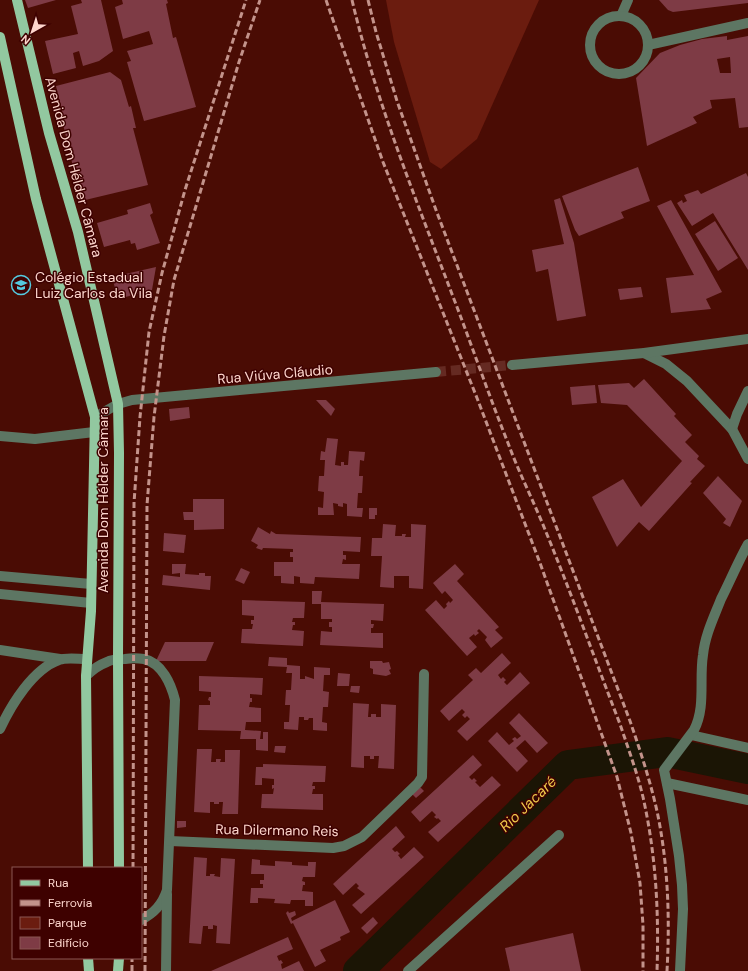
<svg xmlns="http://www.w3.org/2000/svg" width="748" height="971" viewBox="0 0 748 971" font-family="'DM Sans',sans-serif">
<rect width="100%" height="100%" fill="#4a0c04"/>
<!-- green -->
<polygon fill="#6b1c0f" points="386,0 539,0 477,139 441,169 430,162 394,42"/>
<g fill="none" stroke-linecap="round" stroke-linejoin="round">
<!-- river -->
<polyline stroke="#1b1505" stroke-width="30" points="358,971 568,765 667,752 748,769"/>
</g>
<!-- building -->
<g fill="#7e3b45" fill-rule="evenodd">
<polygon points="25,0 56,0 28,8"/>
<polygon points="81,0 101,0 113,51 99,61 83,66 79,51 73,53 76,68 53,74 45,41 78,34 71,6 82,3"/>
<polygon points="122,0 167,0 168,3 166,4 173,38 176,37 196,107 144,121 127,62 131,61 127,51 153,44 149,31 123,39 115,7 123,4"/>
<polygon points="659,0 748,0 748,3 673,12 668,10"/>
<path d="M727,36V40L748,36V127L739,128L735,98L710,100L712,108L693,117L697,123L647,146L636,78L660,53L680,45L702,39ZM730,57L731,73H720L717,59Z"/>
<polygon points="110,72 121,80 129,107 131,106 136,128 133,128 148,185 81,201 63,124 65,124 56,86"/>
<polygon points="638,167 650,201 621,212 624,218 579,236 575,230 562,196"/>
<polygon points="746,173 748,177 748,270 713,213 692,226 677,203 682,200 683,203 687,201 684,195 698,190 701,194"/>
<polygon points="560,198 574,243 586,316 557,321 548,269 536,272 532,250 564,244 554,200"/>
<polygon points="671,200 722,292 706,299 711,309 671,313 666,278 694,275 657,206"/>
<polygon points="150,203 153,213 150,215 160,243 137,250 135,243 131,244 130,240 104,247 97,223 128,214 127,210"/>
<polygon points="715,221 738,258 718,271 695,234"/>
<polygon points="156,267 152,290 118,299 112,277"/>
<polygon points="641,287 643,297 620,300 618,289"/>
<polygon points="644,379 676,414 674,416 692,435 685,442 699,456 697,459 705,466 690,482 692,483 649,531 639,522 617,547 592,497 623,479 641,507 682,461 627,405 601,403 598,385 629,383 634,388"/>
<polygon points="595,385 597,403 572,405 570,387"/>
<polygon points="316,400 326,400 335,409 331,416"/>
<polygon points="189,407 190,418 170,421 169,409"/>
<polygon points="327,438 338,439 335,465 341,466 341,462 344,462 344,465 348,465 349,451 365,452 364,461 360,460 359,476 363,476 362,493 358,493 357,508 363,508 362,517 347,516 347,504 343,503 343,507 338,506 338,504 333,503 334,515 318,515 318,507 323,508 324,492 318,491 319,476 324,476 325,460 320,460 321,451 325,452"/>
<polygon points="718,476 742,501 730,527 723,523 726,519 703,493"/>
<polygon points="193,499 224,499 224,529 194,530 194,520 184,520 183,512 193,512"/>
<polygon points="369,508 377,508 377,515 375,515 375,519 369,519"/>
<polygon points="383,524 396,525 395,536 402,536 402,534 406,534 405,537 411,537 411,524 426,525 423,589 409,588 409,576 394,576 394,588 380,587 382,556 371,556 372,538 382,538"/>
<polygon points="258,527 270,534 271,531 276,534 361,537 360,552 343,551 343,555 346,555 346,560 343,559 342,564 360,564 359,579 315,577 314,584 300,583 300,577 294,576 294,584 281,583 281,576 274,576 274,562 293,562 293,557 290,557 290,552 293,552 293,549 263,548 262,550 256,548 258,545 251,541"/>
<polygon points="164,533 186,535 184,553 163,551"/>
<polygon points="172,564 186,564 185,574 199,575 199,573 205,573 205,576 211,576 210,590 162,585 163,575 180,577 180,573 172,574"/>
<polygon points="455,564 464,574 457,581 499,627 495,630 503,638 491,648 485,640 487,637 479,629 477,631 479,633 475,636 474,634 469,638 477,647 467,656 425,610 436,600 444,609 447,606 446,604 449,601 450,603 453,600 445,591 442,594 433,583"/>
<polygon points="241,568 250,572 244,584 235,580"/>
<polygon points="312,591 322,591 321,602 384,604 383,621 371,620 371,624 374,624 373,628 371,628 371,633 383,633 383,648 320,645 321,631 332,632 332,627 329,627 329,622 332,622 332,619 321,619 321,604 312,604"/>
<polygon points="242,600 305,602 304,618 293,618 292,622 295,622 295,625 293,625 292,630 304,631 303,646 241,643 242,629 252,629 253,624 251,624 251,620 254,620 254,616 242,615"/>
<polygon points="165,642 214,642 206,661 156,661"/>
<polygon points="502,653 511,663 498,675 501,679 503,677 506,680 504,682 507,685 520,672 530,683 467,741 457,731 470,719 467,716 465,718 462,715 465,712 462,709 449,721 440,711 473,680 468,675 476,668 481,673"/>
<polygon points="269,657 287,658 287,665 300,666 300,679 305,679 305,676 314,679 314,667 330,668 330,675 324,675 323,691 329,692 328,707 323,707 322,722 327,723 327,731 313,730 313,718 309,718 308,720 304,720 304,717 299,717 298,730 284,729 284,722 289,722 290,705 285,705 286,690 291,690 292,673 286,673 287,667 268,666"/>
<polygon points="370,661 382,661 383,663 389,662 391,669 389,670 391,674 386,676 373,674 373,669 370,668"/>
<polygon points="338,673 350,674 349,686 337,686"/>
<polygon points="199,676 263,678 262,695 250,694 250,698 252,698 252,702 250,702 249,707 261,708 261,722 246,722 245,730 261,731 260,739 263,739 263,732 268,732 268,751 256,750 256,739 240,739 241,731 198,730 199,705 210,705 210,701 208,700 209,697 211,697 211,692 199,691"/>
<polygon points="351,686 360,686 359,693 350,692"/>
<polygon points="353,703 369,704 368,717 371,717 371,714 376,714 376,717 381,717 381,704 396,705 394,769 378,768 379,756 374,756 374,759 370,759 370,756 364,756 364,768 351,767"/>
<polygon points="519,713 548,743 537,753 525,740 516,748 528,761 517,772 488,741 497,732 509,745 514,741 512,739 515,737 517,739 521,736 509,723"/>
<polygon points="275,746 286,746 285,753 274,752"/>
<polygon points="197,749 212,749 211,762 216,762 216,759 221,759 220,762 225,762 225,750 240,750 238,814 222,814 223,802 219,802 219,804 214,804 214,802 210,802 210,813 194,812"/>
<polygon points="473,755 482,765 469,777 472,780 474,778 477,781 475,782 480,787 492,776 501,785 438,842 428,832 441,821 438,818 437,819 434,817 436,815 432,811 420,822 411,812"/>
<polygon points="263,764 326,766 325,782 313,782 312,786 315,786 315,789 313,789 312,794 323,794 323,810 261,808 262,794 273,794 274,788 272,789 272,785 274,785 274,779 262,778 262,785 255,785 256,767 263,767"/>
<polygon points="419,786 424,791 416,798 412,794"/>
<polygon points="177,821 186,821 186,827 177,828"/>
<polygon points="396,826 405,837 392,849 395,852 397,851 400,854 398,855 401,859 414,847 424,857 361,914 352,905 365,894 357,888 359,886 356,883 343,895 333,884"/>
<polygon points="194,857 207,858 206,876 210,876 210,874 215,874 214,876 220,877 221,858 235,859 230,944 216,943 217,926 213,925 213,929 208,929 208,926 203,926 201,944 189,943"/>
<polygon points="252,859 260,860 260,865 275,866 275,861 292,862 292,865 308,866 308,862 316,862 315,877 303,877 302,881 305,882 305,885 303,885 302,891 313,892 313,906 305,906 305,900 291,900 290,904 274,903 275,899 258,898 258,903 250,903 251,888 263,888 263,884 260,884 260,880 264,880 264,874 251,874"/>
<polygon points="335,900 350,932 340,937 341,940 320,950 326,961 315,967 293,923 291,924 286,913 288,911 289,913 295,911 296,915 291,918 292,921"/>
<polygon points="373,917 378,923 367,934 361,928"/>
<polygon points="573,933 581,971 510,971 505,948"/>
<polygon points="288,937 293,949 277,956 279,961 281,960 283,963 281,964 282,969 299,961 304,971 211,971"/>
</g>
<g fill="none" stroke-linecap="round" stroke-linejoin="round">
<!-- minor-tunnel -->
<polyline stroke="#652a22" stroke-width="10" stroke-dasharray="10 5" stroke-linecap="butt" points="436,372 512,365"/>
<!-- minor -->
<g stroke="#5d7663" stroke-width="10">
<polyline points="621,16 628,0"/>
<circle cx="619" cy="45" r="29"/>
<polyline points="648,45 748,23"/>
<polyline points="644,353 666,364 687,381 732,429 748,459"/>
<polyline points="512,365 644,353 748,339"/>
<polyline points="95,417 118,404 132,400 436,372"/>
<polyline points="732,429 737,414 748,391"/>
<polyline points="0,436 35,439 94,432"/>
<polyline points="0,576 91,584"/>
<polyline points="0,594 91,603"/>
<polyline points="0,650 60,659"/>
<path d="M86,676C92,670 99,665 107,662C112,659 119,659 125,659C131,658 138,658 144,659C162,663 171,684 175,700L167,890C162,905 154,913 141,920"/>
<path d="M0,729C11,705 33,669 59,660C66,657 78,659 86,659"/>
<polyline points="691,735 748,748"/>
<polyline points="667,783 748,800"/>
<polyline points="170,841 333,848 344,846 362,837 418,783 422,777 424,674"/>
<polyline points="166,971 167,894"/>
<polyline points="408,971 559,835"/>
<path d="M680,971L683,909L682,885L679,856L670,799L664,770L694,730C706,707 699,680 703,655C705,635 714,617 721,599C730,581 738,562 748,544"/>
</g>
<!-- major -->
<g stroke="#92c8a0" stroke-width="10">
<polyline points="17,0 49,133 78,232 118,404 119,453 118,659 119,868"/>
<polyline points="0,37 36,199 95,417 91,611 86,676 88,868"/>
<polyline points="88,958 89,971"/>
<polyline points="118,971 119,958"/>
</g>
<!-- rail -->
<g stroke="#c3938b" stroke-width="3" stroke-dasharray="6 3" stroke-linecap="butt">
<polyline points="326,0 383,162 477,398 540,563 617,777 631,833 640,883 643,925 643,971"/>
<path d="M352,0C376,101 415,197 452,294C471,343 488,393 508,443C519,473 534,502 546,532C572,595 595,660 620,724C628,748 637,772 643,797C656,855 659,912 657,971"/>
<path d="M368,0L376,32L397,101L436,210L630,721C640,750 650,780 657,811C668,863 670,917 667,971"/>
<polyline points="133,868 134,503 140,417 149,332 162,273 185,190 246,0"/>
<polyline points="132,971 132,958"/>
<polyline points="145,971 147,505 154,417 164,336 174,280 239,62 260,0"/>
</g>
</g>
<!-- icons -->
<defs>
<g id="school-ring" transform="scale(1)"><circle r="9.5" fill="#3e0100" stroke="#55cadf" stroke-width="1.5"/><path d="M0-5L7-2L0 1L-7-2ZM-4 1L0 2.5L4 1V4Q0 6-4 4Z" fill="#55cadf"/></g>
</defs>
<g fill-rule="evenodd">
<use href="#school-ring" x="21" y="285"/>
</g>
<g text-anchor="middle" stroke-width="3" stroke-linejoin="round" paint-order="stroke">
<!-- street labels -->
<g font-size="14" fill="#fdd5cc" stroke="#3e0100">
<text transform="translate(74 167) rotate(75)" y="5">Avenida Dom Hélder Câmara</text>
<text transform="translate(275 374) rotate(-5)" y="5">Rua Viúva Cláudio</text>
<text transform="translate(103 500) rotate(-90)" y="5">Avenida Dom Hélder Câmara</text>
<text transform="translate(277 830) rotate(1)" y="5">Rua Dilermano Reis</text>
</g>
<!-- poi labels -->
<g font-size="14" fill="#fdd5cc" stroke="#3e0100" text-anchor="start">
<text x="35" y="282">Colégio Estadual<tspan x="35" dy="16">Luiz Carlos da Vila</tspan></text>
</g>
<!-- water labels -->
<g font-size="15" font-style="italic" fill="#eec84a" stroke="#3e0100">
<text transform="translate(528 804) rotate(-44)" y="5">Rio Jacaré</text>
</g>
</g>
<!-- legend -->
<rect x="12" y="867" width="130" height="92" fill="#3e0100" stroke="#8a5652"/>
<rect x="20" y="880" width="20" height="6" fill="#92c8a0" stroke="#8a5652"/>
<text x="48" y="887" font-size="12" fill="#fdd5cc">Rua</text>
<rect x="20" y="900" width="20" height="6" fill="#c3938b" stroke="#8a5652"/>
<text x="48" y="907" font-size="12" fill="#fdd5cc">Ferrovia</text>
<rect x="20" y="917" width="20" height="12" fill="#6b1c0f" stroke="#8a5652"/>
<text x="48" y="927" font-size="12" fill="#fdd5cc">Parque</text>
<rect x="20" y="937" width="20" height="12" fill="#7e3b45" stroke="#8a5652"/>
<text x="48" y="947" font-size="12" fill="#fdd5cc">Edifício</text>
<!-- north arrow -->
<g transform="translate(32 32) rotate(219)" stroke="#3e0100" stroke-width="3" paint-order="stroke">
<path d="M0-3L7 15L0 10L-7 15Z" fill="#fdd5cc"/>
<text y="-6" font-size="11" font-weight="bold" text-anchor="middle" fill="#fdd5cc">N</text>
</g>
</svg>
